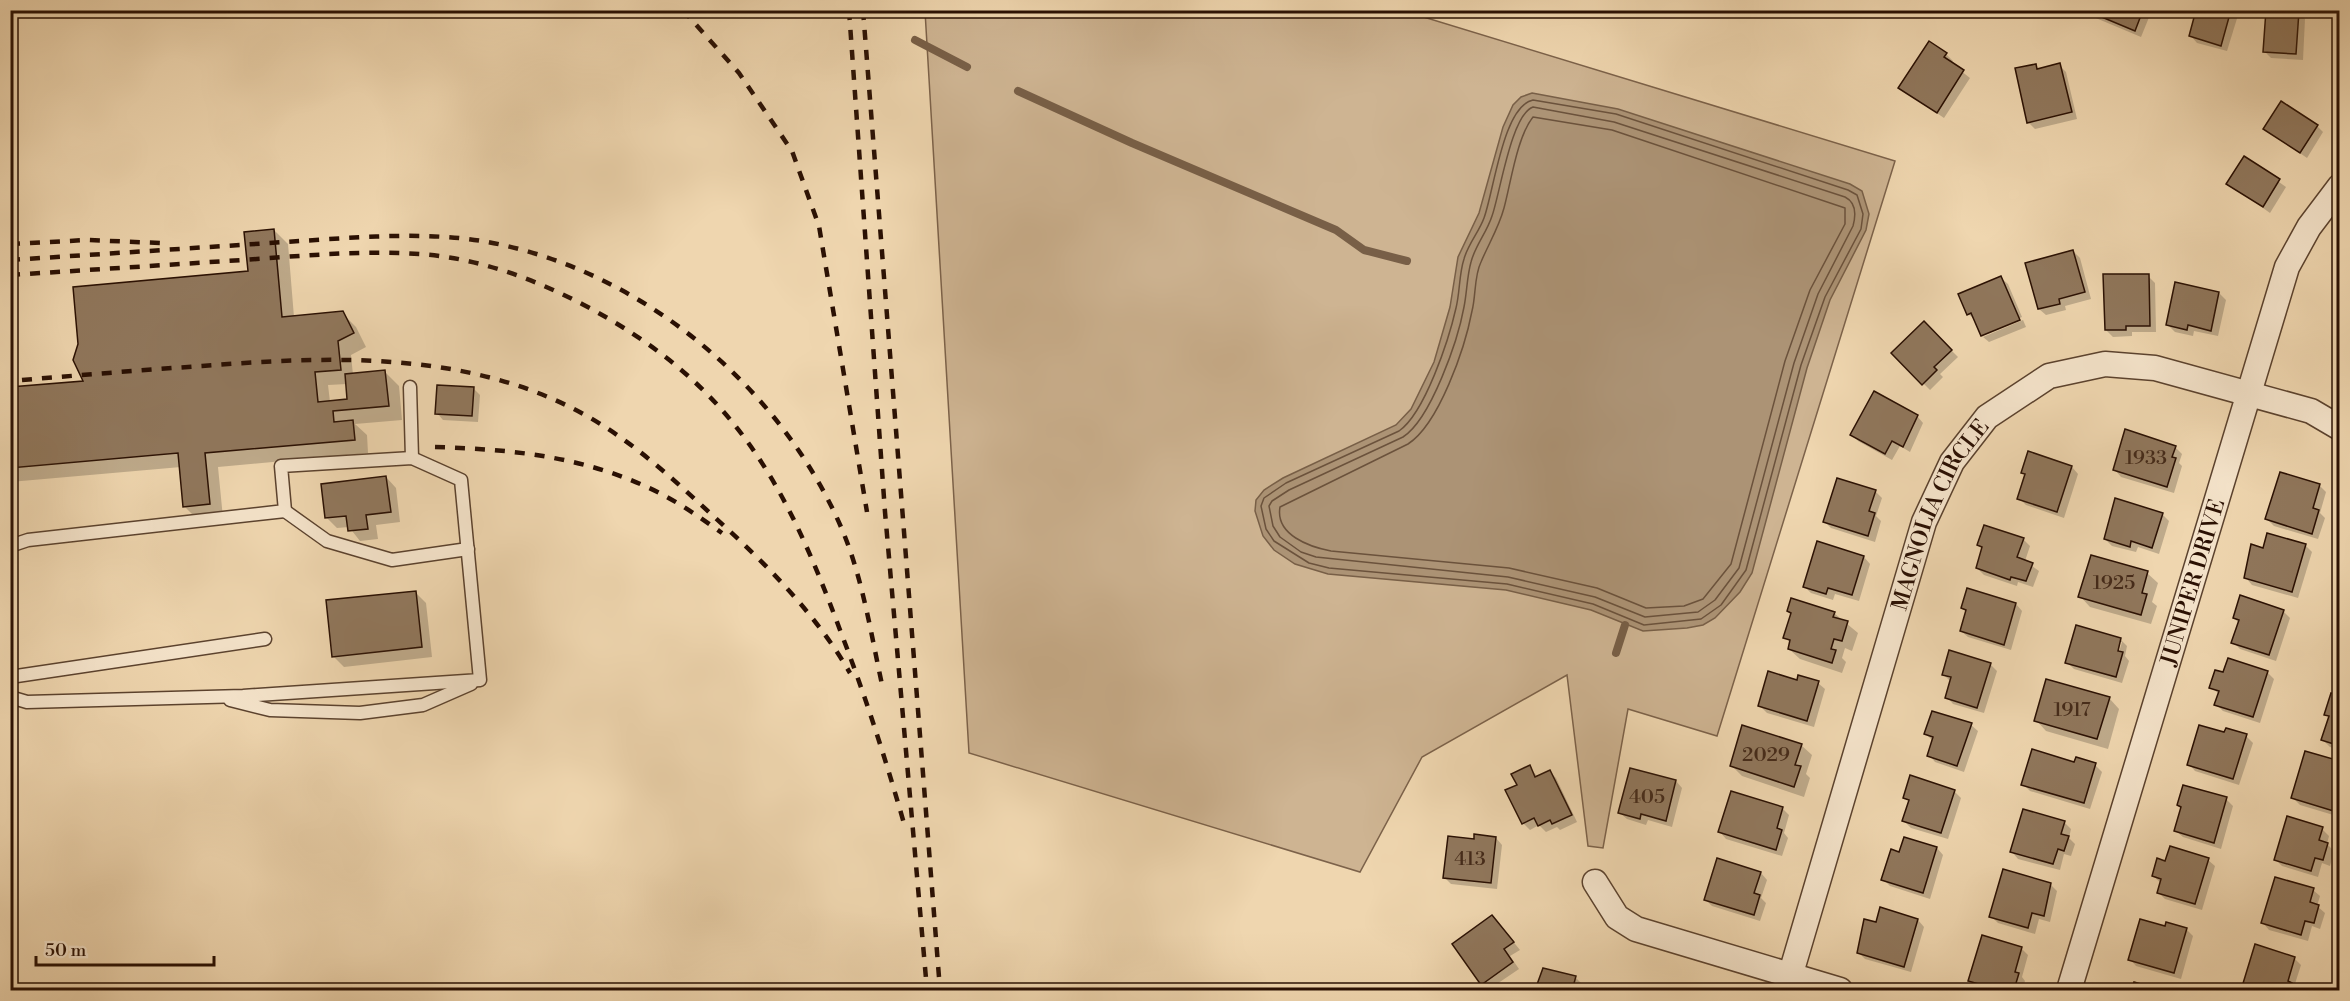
<svg xmlns="http://www.w3.org/2000/svg" width="2350" height="1001" viewBox="0 0 2350 1001" font-family="'Libre Bodoni',serif">
<rect width="100%" height="100%" fill="#efd6af"/>
<filter id="stains"><feTurbulence type="fractalNoise" baseFrequency=".00333" numOctaves="4"/><feColorMatrix values="0 0 0 0 .2 0 0 0 0 .09 0 0 0 0 .02 0 0 0 .5 -.17"/></filter>
<radialGradient id="worn" r=".72"><stop offset=".6" stop-color="#630" stop-opacity="0"/><stop offset="1" stop-color="#630" stop-opacity=".3"/></radialGradient>
<!-- green -->
<polygon fill="#ceb492" stroke="#7c624a" stroke-width="1.5" points="925,11 1404,11 1895,161 1717,736 1628,709 1603,848 1588,846 1567,675 1422,757 1360,872 969,753"/>
<!-- water -->
<polygon fill="#ac9375" stroke="#785f47" stroke-width="1.5" points="1532,93 1618,109 1850,184 1862,191 1869,214 1866,230 1830,300 1807,368 1752,573 1740,592 1715,618 1703,625 1687,628 1643,631 1591,610 1506,590 1328,574 1295,564 1274,550 1263,536 1255,511 1256,500 1264,490 1283,478 1396,425 1411,409 1434,362 1450,307 1458,257 1479,213 1503,127 1513,105 1521,97"/>
<!-- shadow -->
<g fill="#0003" fill-rule="evenodd">
<polygon points="2086,10 2152,10 2141,37 2091,16"/>
<polygon points="2198,10 2239,12 2227,51 2197,43 2191,36"/>
<polygon points="2298,12 2305,19 2303,60 2271,58 2264,51"/>
<polygon points="1946,54 1953,61 1951,63 1970,78 1944,118 1900,88"/>
<polygon points="2035,65 2039,70 2059,65 2066,72 2077,119 2035,129 2028,122"/>
<polygon points="2317,126 2323,132 2307,158 2265,129"/>
<polygon points="2245,158 2286,187 2270,213 2228,183"/>
<path d="M274,230L288,244L294,317L342,313L356,327L366,347L351,355L353,375L385,372L399,386L402,420L355,424L367,435L368,453L218,467L223,518L198,520L184,506L181,467L10,482V389L85,382L250,272ZM347,384L349,400L330,402L328,385Z"/>
<polygon points="2073,251 2080,258 2091,299 2065,306 2066,310 2046,315 2039,309 2027,264"/>
<polygon points="2148,276 2155,283 2156,332 2132,332 2132,336 2113,337 2106,330"/>
<polygon points="2001,278 2008,284 2022,317 1983,334 1983,337 1976,320 1968,314"/>
<polygon points="2219,293 2226,300 2218,336 2194,331 2193,336 2175,332 2168,325"/>
<polygon points="2023,320 2026,327 1989,342 1983,337"/>
<polygon points="1924,323 1958,357 1940,374 1943,377 1930,390 1893,353"/>
<polygon points="473,388 480,395 478,422 443,420 437,413"/>
<polygon points="1917,416 1923,423 1910,452 1900,446 1892,460 1858,441 1852,434"/>
<polygon points="2175,447 2182,454 2179,463 2182,466 2174,493 2121,477 2115,470"/>
<polygon points="2072,467 2078,474 2064,518 2026,505 2019,498 2026,476 2022,472"/>
<polygon points="386,477 396,488 400,522 376,525 378,539 360,541 349,527 337,528 327,518"/>
<polygon points="2319,485 2326,492 2320,513 2325,518 2318,539 2274,526 2267,519"/>
<polygon points="1875,491 1882,498 1876,516 1881,521 1875,542 1831,528 1824,521"/>
<polygon points="2162,514 2169,521 2159,554 2138,547 2136,552 2112,546 2105,539"/>
<polygon points="2023,539 2030,546 2025,561 2039,571 2033,587 2018,582 2017,586 1984,575 1977,568 1983,549 1979,545"/>
<polygon points="2305,545 2312,552 2298,598 2252,585 2246,578 2264,550"/>
<polygon points="1864,557 1870,564 1859,601 1835,594 1833,600 1811,593 1804,586"/>
<polygon points="2147,573 2158,583 2152,602 2157,606 2151,624 2090,607 2080,596"/>
<polygon points="415,592 426,603 432,657 344,667 333,656"/>
<polygon points="2016,604 2022,611 2011,650 1968,637 1961,631 1967,612 1963,608"/>
<polygon points="1789,611 1834,613 1858,633 1852,651 1845,648 1842,658 1846,662 1842,673 1800,659 1789,649 1791,643 1785,637 1792,614"/>
<polygon points="2283,611 2290,618 2276,661 2240,649 2233,642 2239,623 2234,618"/>
<path d="M2120,639L2127,646L2125,656L2129,661L2122,683L2074,669L2067,662ZM2119,642H2122L2117,659Z"/>
<polygon points="1990,664 1997,671 1984,713 1953,704 1947,697 1951,682 1943,674"/>
<polygon points="2267,672 2274,679 2260,723 2223,711 2216,704 2219,694 2211,687 2224,674"/>
<polygon points="1798,682 1818,683 1825,689 1814,727 1767,713 1760,706"/>
<polygon points="2340,697 2340,750 2330,747 2323,740 2330,718 2326,714"/>
<polygon points="2109,698 2119,709 2108,749 2046,731 2036,720"/>
<polygon points="1971,725 1978,731 1964,772 1935,762 1929,755 1933,741 1926,734"/>
<polygon points="2225,734 2246,736 2253,743 2239,785 2195,771 2189,764"/>
<polygon points="1801,745 1812,755 1806,774 1810,778 1804,797 1742,776 1732,766"/>
<polygon points="2340,763 2340,817 2300,805 2293,798"/>
<polygon points="2095,765 2102,772 2090,809 2030,791 2023,784"/>
<polygon points="1529,767 1538,777 1550,772 1556,778 1577,822 1560,830 1557,827 1546,832 1539,825 1530,830 1523,823 1519,786"/>
<polygon points="1676,781 1682,788 1672,827 1648,820 1646,825 1627,819 1620,813"/>
<polygon points="1954,791 1961,798 1948,839 1911,828 1904,821 1910,802 1905,797"/>
<polygon points="2226,799 2233,806 2221,849 2183,837 2176,831 2182,809 2179,805"/>
<polygon points="1782,808 1789,815 1784,833 1788,838 1782,856 1726,839 1720,832"/>
<polygon points="2064,822 2071,829 2069,838 2075,844 2071,856 2064,854 2060,870 2018,859 2012,852"/>
<polygon points="2322,829 2329,836 2327,844 2334,851 2330,866 2322,863 2318,877 2282,866 2275,859"/>
<polygon points="1496,838 1502,845 1497,889 1451,884 1445,878 1475,841"/>
<polygon points="1905,838 1937,848 1943,855 1930,899 1890,886 1883,879 1900,854"/>
<polygon points="2208,860 2215,866 2202,910 2165,899 2158,892 2161,883 2153,876 2166,863"/>
<polygon points="1761,873 1767,880 1761,898 1766,903 1760,921 1712,906 1705,899"/>
<polygon points="2050,884 2057,891 2050,922 2039,919 2035,934 1998,923 1991,916"/>
<polygon points="2313,890 2320,896 2317,906 2325,913 2320,929 2312,926 2308,941 2269,930 2263,923"/>
<polygon points="1918,920 1924,927 1911,972 1865,959 1858,952 1877,924"/>
<polygon points="1499,924 1520,950 1510,956 1519,969 1488,990 1482,984"/>
<polygon points="2166,928 2186,929 2193,936 2181,979 2136,966 2130,959"/>
<polygon points="2021,948 2028,955 2022,977 2025,981 2022,990 1987,990 1976,987 1970,981"/>
<polygon points="2294,958 2301,965 2294,987 2298,990 2242,990"/>
<polygon points="1544,969 1575,977 1582,984 1580,990 1537,990"/>
</g>
<g fill="none" stroke-linecap="round" stroke-linejoin="round">
<!-- shore -->
<g stroke="#6b523c" stroke-width="1.5">
<path d="M1533,100L1616,114L1848,190L1857,195L1863,214L1861,229L1825,297L1801,365L1746,570L1721,605L1701,619L1644,625L1593,604L1507,584L1329,568L1309,563L1274,541L1266,529L1261,506L1264,498L1286,483L1399,431C1425,413 1449,339 1456,308C1460,292 1459,274 1464,259C1468,244 1479,232 1484,218C1494,191 1503,106 1533,100Z"/>
<path d="M1533,107L1614,122L1845,197C1857,203 1856,215 1853,226L1818,294L1794,363L1739,568L1715,600L1698,612L1645,617L1595,597L1508,577L1316,557L1301,552L1280,537L1273,526L1269,506L1272,501L1289,490L1403,437C1431,419 1458,340 1464,307C1467,292 1467,276 1471,262C1475,246 1487,232 1492,216C1500,194 1511,115 1533,107Z"/>
<path d="M1533,117L1612,130L1845,208V224L1810,290L1785,361L1731,564L1703,599L1684,606L1646,608L1597,588L1509,568L1331,551C1310,547 1275,535 1280,507L1408,444C1439,424 1465,348 1472,311C1476,296 1474,276 1481,262C1489,243 1499,227 1504,208C1511,182 1517,137 1533,117Z"/>
</g>
<!-- stream -->
<g stroke="#785f47" stroke-width="8">
<polyline points="915,40 967,67"/>
<polyline points="1018,91 1132,143 1336,230 1364,250 1407,261"/>
<polyline points="1616,653 1625,625"/>
</g>
</g>
<!-- building -->
<g fill="#90775c" stroke="#2a1003" stroke-width="1.5">
<polygon points="2085,10 2143,10 2135,31"/>
<polygon points="2196,10 2231,10 2221,46 2189,36"/>
<polygon points="2266,10 2299,11 2296,54 2263,52"/>
<polygon points="1929,41 1947,53 1944,57 1964,70 1937,113 1898,88"/>
<polygon points="2060,63 2072,112 2027,123 2015,68 2036,64 2037,69"/>
<polygon points="2281,101 2318,125 2300,153 2263,129"/>
<polygon points="2244,156 2280,179 2263,207 2226,184"/>
<polygon points="274,229 282,317 343,311 354,333 338,341 341,370 315,372 318,402 347,399 345,374 385,370 389,406 333,411 334,422 353,420 355,440 205,453 210,504 183,507 178,453 10,468 10,387 83,381 73,360 78,344 73,287 248,271 244,232"/>
<polygon points="2073,250 2085,292 2059,299 2060,304 2038,309 2025,263"/>
<polygon points="2103,274 2149,274 2150,326 2126,326 2126,330 2105,330"/>
<polygon points="2001,276 2020,320 1981,336 1971,313 1967,315 1958,294"/>
<polygon points="2175,282 2219,292 2211,331 2188,325 2187,330 2166,325"/>
<polygon points="1924,321 1952,350 1934,367 1937,370 1922,385 1891,353"/>
<polygon points="437,385 474,387 472,416 435,414"/>
<polygon points="1874,391 1918,415 1903,447 1892,441 1885,454 1850,435"/>
<polygon points="2125,429 2176,446 2172,457 2176,458 2167,487 2113,470"/>
<polygon points="2028,451 2072,466 2057,512 2017,499 2025,474 2021,473"/>
<polygon points="2280,472 2320,484 2313,508 2319,510 2312,534 2265,519"/>
<polygon points="386,476 391,512 366,515 368,529 348,531 346,516 325,518 321,484"/>
<polygon points="1837,478 1876,490 1869,511 1875,513 1868,536 1823,522"/>
<polygon points="2115,498 2163,513 2152,548 2131,541 2130,547 2104,539"/>
<polygon points="1984,525 2024,538 2017,557 2033,563 2026,581 2011,577 2010,580 1976,568 1982,547 1977,545"/>
<polygon points="2267,533 2306,544 2292,592 2244,578 2251,544 2263,548"/>
<polygon points="1817,541 1864,556 1852,595 1828,588 1826,594 1803,587"/>
<polygon points="2091,555 2148,571 2142,593 2147,594 2141,615 2078,597"/>
<polygon points="1967,588 2016,603 2004,645 1960,631 1966,610 1961,608"/>
<polygon points="416,591 422,647 332,657 326,600"/>
<polygon points="2240,595 2284,610 2269,655 2231,643 2239,620 2233,618"/>
<polygon points="1791,598 1835,612 1833,617 1848,621 1842,641 1834,639 1831,649 1836,650 1832,663 1788,649 1790,640 1783,638 1791,613 1787,611"/>
<polygon points="2076,625 2121,638 2118,651 2123,652 2116,677 2065,663"/>
<polygon points="1949,650 1991,663 1977,708 1945,698 1951,677 1942,675"/>
<polygon points="2228,658 2268,671 2253,717 2214,705 2219,691 2209,688 2215,670 2223,672"/>
<polygon points="2340,659 2340,676 2335,675"/>
<polygon points="1768,671 1797,680 1798,675 1819,681 1807,721 1758,706"/>
<polygon points="2046,679 2110,697 2097,739 2034,721"/>
<polygon points="2331,693 2340,696 2340,746 2321,740 2329,716 2324,715"/>
<polygon points="1932,711 1972,723 1957,766 1927,756 1933,737 1924,734"/>
<polygon points="1742,725 1802,744 1795,765 1801,766 1794,787 1730,766"/>
<polygon points="2199,725 2224,732 2226,728 2247,734 2233,779 2187,765"/>
<polygon points="2032,749 2074,762 2076,757 2096,763 2084,803 2021,785"/>
<polygon points="2305,751 2340,761 2340,813 2291,798"/>
<polygon points="1530,765 1535,777 1550,770 1572,815 1552,824 1550,820 1538,826 1534,818 1522,824 1505,790 1517,785 1511,774"/>
<polygon points="1630,768 1676,780 1666,821 1641,814 1640,819 1618,813"/>
<polygon points="1910,775 1955,790 1941,833 1902,821 1909,800 1903,798"/>
<polygon points="2183,785 2227,797 2214,843 2174,831 2181,807 2177,805"/>
<polygon points="1731,791 1783,807 1777,828 1782,830 1776,850 1718,832"/>
<polygon points="2023,809 2065,821 2061,834 2069,836 2064,851 2058,849 2053,864 2010,852"/>
<polygon points="2287,816 2323,827 2319,840 2328,843 2323,860 2315,858 2311,871 2274,860"/>
<polygon points="1474,834 1496,837 1491,883 1443,878 1448,836 1474,839"/>
<polygon points="1904,837 1937,847 1923,893 1881,880 1891,849 1899,852"/>
<polygon points="2170,846 2209,858 2195,904 2157,893 2161,879 2152,876 2157,858 2165,861"/>
<polygon points="1717,858 1761,872 1754,893 1760,895 1754,915 1704,900"/>
<polygon points="2003,869 2051,883 2044,916 2032,913 2028,928 1989,917"/>
<polygon points="2275,877 2314,888 2310,902 2319,905 2314,923 2305,921 2301,935 2261,923"/>
<polygon points="1880,907 1918,919 1904,967 1857,953 1864,919 1876,922"/>
<polygon points="1492,915 1514,942 1504,949 1513,962 1481,985 1452,944"/>
<polygon points="2140,919 2165,926 2166,922 2187,928 2174,973 2128,960"/>
<polygon points="1982,935 2022,947 2015,972 2019,973 2014,990 2000,990 1968,981"/>
<polygon points="2255,944 2295,957 2288,981 2292,983 2290,990 2241,990"/>
<polygon points="1543,968 1576,976 1573,987 1582,990 1535,990"/>
<polygon points="2134,982 2162,990 2131,990"/>
</g>
<g fill="none" stroke-linecap="round" stroke-linejoin="round">
<!-- lane casing -->
<g stroke="#5b422e" stroke-width="15">
<g id="lane">
<polyline points="410,387 412,458"/>
<polyline points="285,511 327,541 392,560 468,549"/>
<polyline points="10,546 28,540 285,511 281,466 412,458 461,480 480,680 243,696 27,702 10,697"/>
<polyline points="10,677 265,639"/>
<polyline points="230,700 270,710 360,713 423,705 471,684"/>
</g>
</g>
<!-- street casing -->
<g stroke="#5b422e" stroke-width="27">
<g id="street">
<polyline points="1595,882 1617,917 1636,929 1840,990"/>
<path id="s1" d="M1786,990L1924,522L1952,462L1987,417L2049,376L2105,364L2155,368L2311,411L2340,428"/>
<path id="s2" d="M2069,990L2287,267L2309,227L2340,186"/>
</g>
</g>
<!-- lane -->
<use href="#lane" stroke="#f5e4cb" stroke-width="12"/>
<!-- street -->
<use href="#street" stroke="#f5e4cb" stroke-width="24"/>
<!-- rail -->
<g stroke="#2a1003" stroke-width="4.5" stroke-dasharray="10 10" stroke-linecap="butt">
<polyline points="683,10 739,73 792,151 819,226 867,512"/>
<polyline points="849,10 885,512 927,990"/>
<polyline points="863,10 940,990"/>
<polyline points="10,244 87,240 160,243"/>
<path d="M10,260C102,254 194,248 285,242C348,238 420,231 482,241C637,267 779,384 841,527C863,578 871,635 883,689"/>
<path d="M10,275C88,270 165,265 242,260C302,256 360,250 420,254C477,258 532,278 582,304C731,382 784,479 840,630C865,695 886,760 905,827"/>
<path d="M22,380C82,375 142,370 202,366C332,356 469,350 587,416C633,442 672,478 710,513C763,561 814,611 850,673"/>
<path d="M435,447C508,449 580,456 647,487C674,499 698,516 722,533"/>
</g>
</g>
<g text-anchor="middle" stroke-width="5" stroke-linejoin="round" paint-order="stroke">
<!-- number labels -->
<g font-size="20" fill="#442a19">
<text x="2146" y="464">1933</text>
<text x="2114" y="589">1925</text>
<text x="2072" y="716">1917</text>
<text x="1766" y="761">2029</text>
<text x="1647" y="803">405</text>
<text x="1470" y="865">413</text>
</g>
<!-- street labels -->
<g font-size="22" fill="#2a1003" stroke="#f5e4cb">
<text dy="8" stroke="none"><textPath href="#s1" startOffset="501">MAGNOLIA CIRCLE</textPath></text>
<text dy="8" stroke="none"><textPath href="#s2" startOffset="426">JUNIPER DRIVE</textPath></text>
</g>
</g>
<!-- margin -->
<rect width="2350" height="1001" fill="none" stroke="#efd6af" stroke-width="36"/>
<rect x="12" y="12" width="2326" height="977" fill="none" stroke="#2a1003" stroke-width="3"/>
<rect x="18" y="18" width="2314" height="965" fill="none" stroke="#2a1003" stroke-width="1.5"/>
<!-- scale -->
<path d="M36 956v9h178v-9" fill="none" stroke="#2a1003" stroke-width="3"/>
<text x="45" y="956" font-size="18" fill="#2a1003" stroke="#f5e4cb" stroke-width="4.5" paint-order="stroke">50 m</text>
<rect width="100%" height="100%" filter="url(#stains)"/>
<rect width="100%" height="100%" fill="url(#worn)"/>
</svg>
